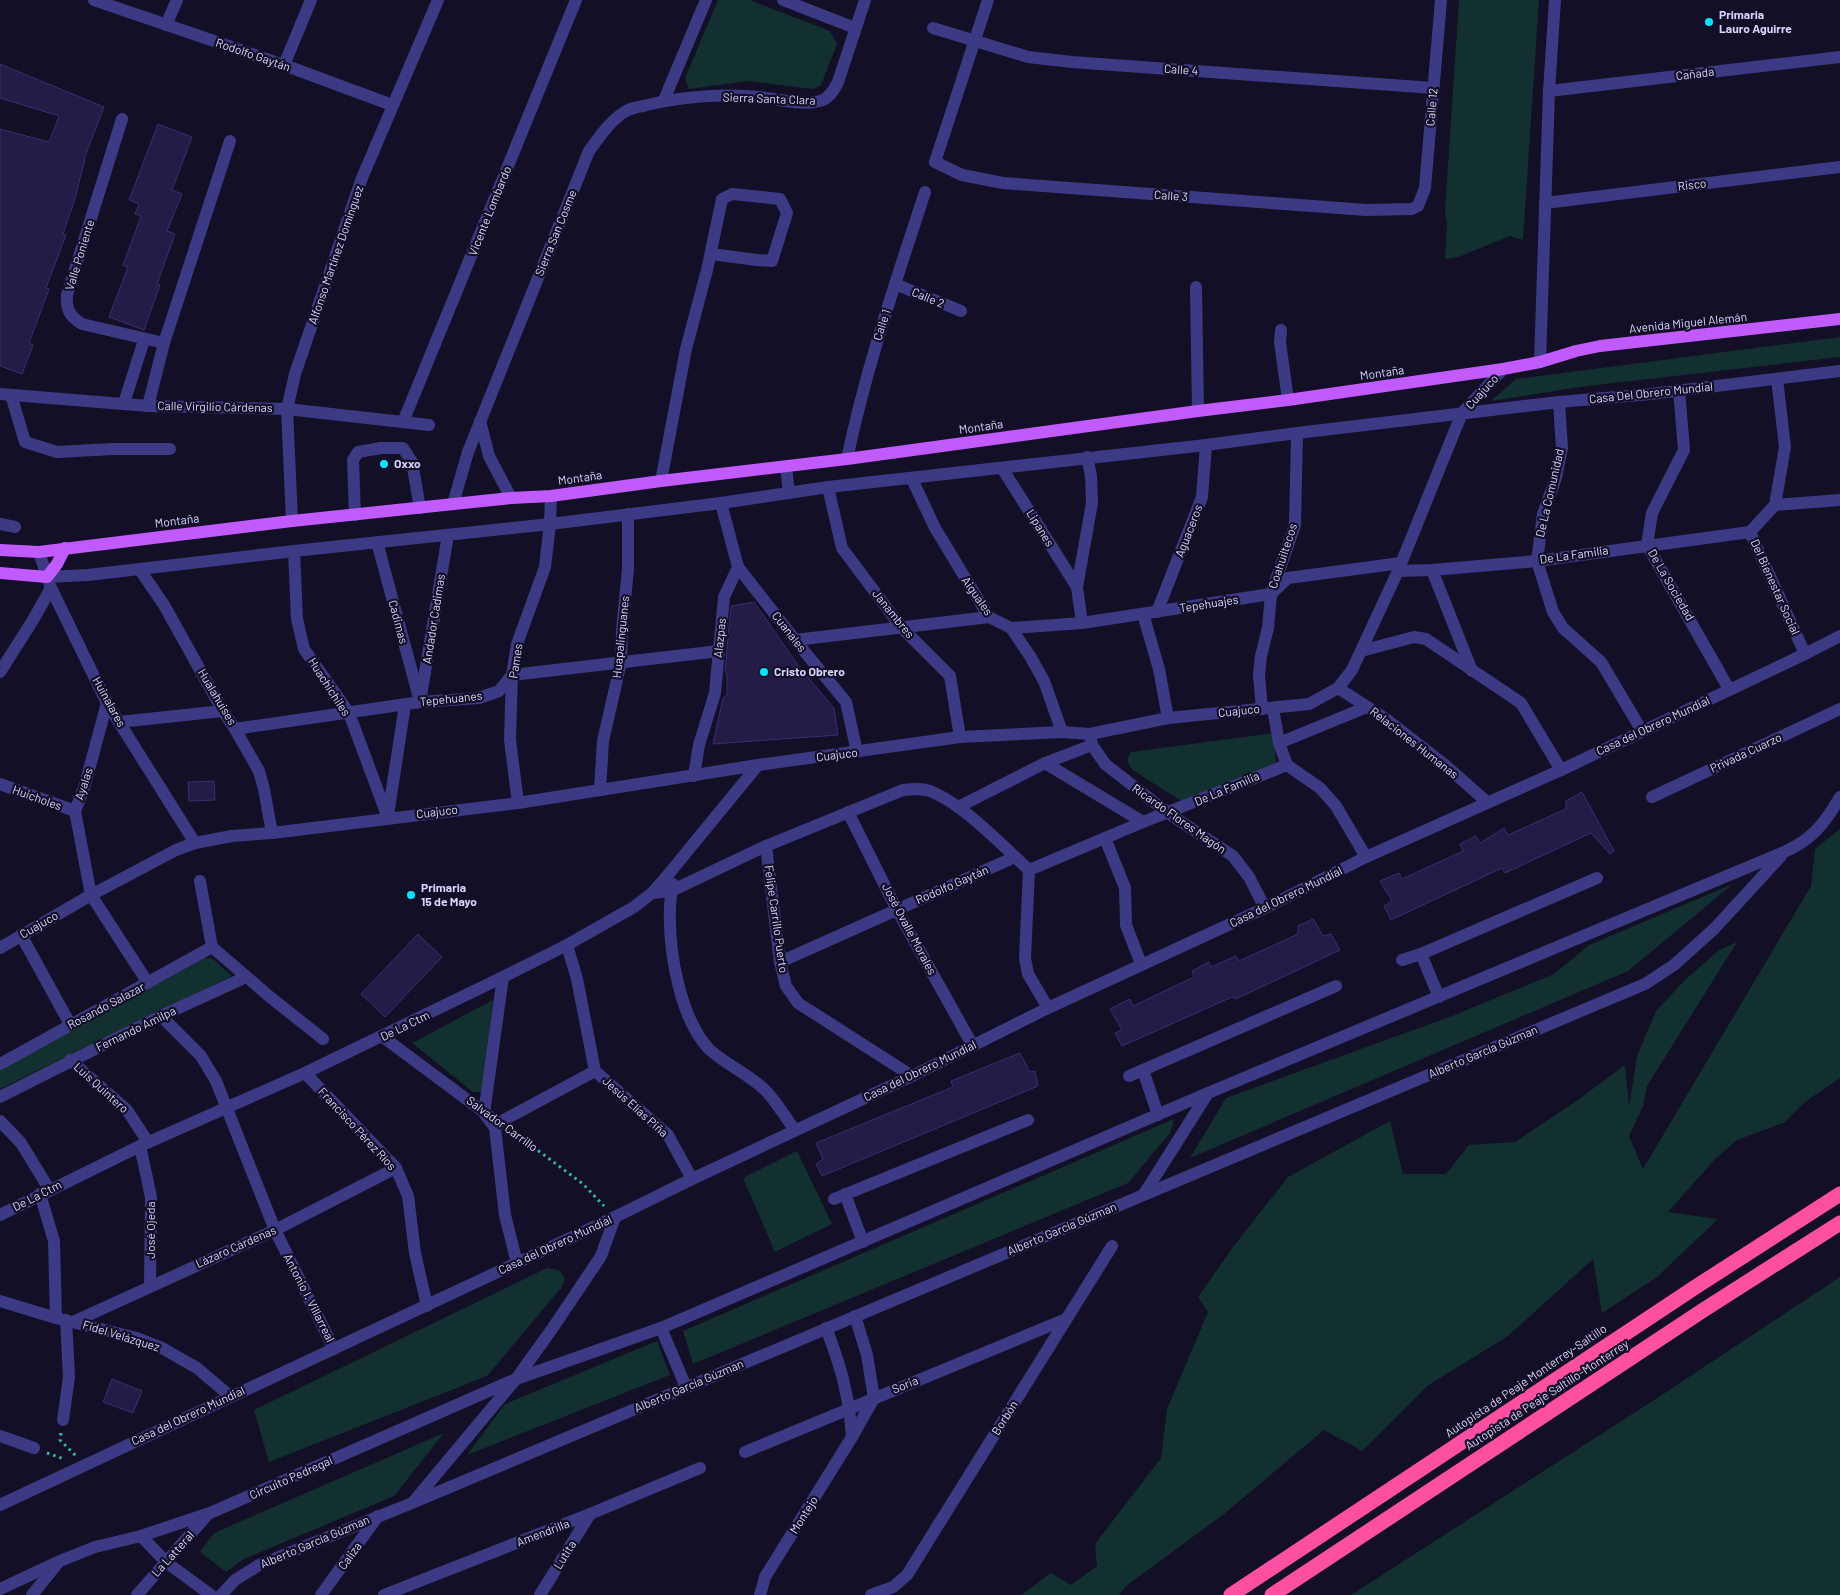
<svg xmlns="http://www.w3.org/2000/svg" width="1840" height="1595" viewBox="0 0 1840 1595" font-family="Barlow,sans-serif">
<rect width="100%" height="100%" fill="#130f26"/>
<!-- green -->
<g fill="#12302f">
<polygon points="718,0 750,0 830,31 837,44 821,85 813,89 749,81 689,89 685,78"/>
<polygon points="1459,0 1539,0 1523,240 1510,236 1458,257 1445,259 1447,224 1445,210"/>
<polygon points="1840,337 1840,357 1587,386 1491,401 1516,379"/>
<path d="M1273,733L1276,763L1184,803L1133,770C1127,763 1126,760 1131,752Z"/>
<polygon points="1840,829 1840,1078 1805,1102 1785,1122 1737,1140 1715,1159 1668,1212 1718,1219 1657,1277 1602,1313 1593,1259 1508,1336 1427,1386 1362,1451 1324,1430 1224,1514 1126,1586 1119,1595 1021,1595 1051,1573 1071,1585 1097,1566 1095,1544 1161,1458 1167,1409 1208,1312 1198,1297 1233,1247 1288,1177 1390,1121 1403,1174 1446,1174 1469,1145 1515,1142 1575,1102 1625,1065 1629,1107 1637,1056 1656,1011 1685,980 1718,951 1737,942 1647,1086 1643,1106 1629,1136 1643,1169 1811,886 1815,849"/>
<polygon points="1733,884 1628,971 1190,1158 1226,1098 1452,1016 1554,974 1589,945"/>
<polygon points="205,958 213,959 232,976 0,1089 0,1067"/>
<polygon points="493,1000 485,1092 473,1092 412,1043"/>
<polygon points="1174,1119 1170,1133 1128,1183 693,1364 683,1331"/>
<polygon points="797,1151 832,1224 775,1252 743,1178"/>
<polygon points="547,1268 559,1270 565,1278 561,1288 487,1376 269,1462 254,1410"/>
<polygon points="1840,1277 1840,1595 1351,1595 1648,1404"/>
<polygon points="657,1341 670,1375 467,1455 505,1404"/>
<polygon points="444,1433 394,1496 244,1559 226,1572 200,1552 214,1533"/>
</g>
<!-- building -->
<g fill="#241b47" stroke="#3b2d73">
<polygon points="0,64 104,107 84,159 85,159 74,202 63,234 66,235 46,288 49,289 29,343 33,345 22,374 0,366 0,129 49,142 59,116 0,98"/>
<polygon points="158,124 192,137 172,190 182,194 167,231 175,234 157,284 160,285 144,330 109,317 128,267 123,265 141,216 135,214 139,204 129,200"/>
<polygon points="754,602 800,668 834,708 838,735 713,744 723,698 727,695 727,674 725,672 731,606"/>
<polygon points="214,781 215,800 189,801 188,782"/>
<polygon points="1582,792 1614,851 1610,854 1591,833 1505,873 1502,868 1391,920 1384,906 1392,901 1380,881 1399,873 1402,879 1463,851 1460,844 1476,836 1480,843 1504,828 1508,835 1566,809 1566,801"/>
<polygon points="1313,919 1323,936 1331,934 1340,950 1236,999 1232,997 1122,1046 1115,1033 1122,1030 1110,1009 1130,999 1133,1006 1194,977 1192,971 1209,962 1211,967 1236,956 1239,961 1298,934 1298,926"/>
<polygon points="418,934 442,957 385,1017 361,994"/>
<polygon points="1020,1053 1030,1072 1035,1071 1038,1086 822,1176 816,1164 823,1159 816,1143 953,1087 951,1081"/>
<polygon points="112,1379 142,1391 133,1413 103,1402"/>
</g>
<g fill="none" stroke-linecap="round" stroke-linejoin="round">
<!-- path -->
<g stroke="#2fb8b0" stroke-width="3" stroke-dasharray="2.5 4" stroke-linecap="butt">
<polyline points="512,1131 583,1184 604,1206"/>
<polyline points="61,1433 60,1440 76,1456"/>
<polyline points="47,1453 64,1459"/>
</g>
<!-- minor -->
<g stroke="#3d3a85" stroke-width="12">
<polyline points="94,0 284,65 392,105"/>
<polyline points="783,0 855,28"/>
<polyline points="988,0 935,162 962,175 1003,183 1366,210 1412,209 1418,206 1425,188 1441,0"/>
<polyline points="166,25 177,0"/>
<polyline points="933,28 1028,57 1072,62 1433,88"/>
<polyline points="284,65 311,0"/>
<polyline points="1549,91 1840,57"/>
<polyline points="664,100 706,0"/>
<path d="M122,119L67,295C66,309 69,316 82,324L164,343"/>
<polyline points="1545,203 1840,167"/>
<polyline points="895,284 961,311"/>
<polyline points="1196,287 1198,411"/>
<polyline points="1281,330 1280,342 1288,400"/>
<polyline points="1540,362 1549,91 1555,0"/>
<polyline points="1777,379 1785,447 1775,505 1750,532 1805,654"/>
<polyline points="1679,390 1684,450 1652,513 1647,545 1729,689"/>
<polyline points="0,394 148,406 287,409 429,425"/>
<polyline points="11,395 25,442 57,452 113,449 170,449"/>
<polyline points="1559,402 1562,448 1556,478 1543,514 1537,561 1553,612 1563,628 1601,662 1642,731"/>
<polyline points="124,403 144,340"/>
<polyline points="148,406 164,343 230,141"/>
<polyline points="480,421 489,456 511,498"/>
<polyline points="403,422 576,0"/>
<path d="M847,459C866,368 896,281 925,192"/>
<polyline points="786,467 789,493"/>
<polyline points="1002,468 1077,587"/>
<polyline points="912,479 935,528 989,617 1011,628 1030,656 1044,681 1062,732"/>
<polyline points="661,481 686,349 707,270 722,199 732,194 780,199 787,213 772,261 757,260 711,254"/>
<polyline points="828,487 842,548 901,627 950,676 960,737"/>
<path d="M453,504L468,452L589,151C599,137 612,118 628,110C632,108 638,107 643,106C678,97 723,93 760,97C779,99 801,106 820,101C829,99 834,90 838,82L865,0"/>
<polyline points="1775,505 1840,500"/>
<polyline points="355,515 353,460 358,452 381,448 403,448 412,462 420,508"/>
<polyline points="292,521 287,409 295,374 362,178 438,0"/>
<polyline points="0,524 15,527"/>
<polyline points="377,542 419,698"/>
<polyline points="294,551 297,619 304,649 349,713 388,818"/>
<polyline points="39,552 51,588 107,703 195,843"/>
<polyline points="738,567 795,640 846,702 857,752"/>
<polyline points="140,570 164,605 223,711 235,729 259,771 264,789 272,833"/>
<polyline points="1432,570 1472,671"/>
<polyline points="1398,571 1432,570 1537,561 1750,532"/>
<polyline points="47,577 88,575 294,551 550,524 721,503 828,487 1206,445 1297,433 1559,402 1651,394 1840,371"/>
<polyline points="1157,612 1202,497 1206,445"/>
<polyline points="1143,614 1159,669 1168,718"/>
<polyline points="1082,623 1077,587 1092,503 1091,476 1087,457"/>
<polyline points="1011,628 1082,623 1271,594 1288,578 1401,563"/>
<polyline points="795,640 989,617"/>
<polyline points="1361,651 1414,637 1426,639 1521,703 1561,770"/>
<polyline points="0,672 33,620 51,588"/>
<polyline points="1338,688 1386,719 1445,765 1487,802"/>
<polyline points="420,702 448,535"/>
<polyline points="107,703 84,788 75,811 91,895 148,983"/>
<polyline points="1273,708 1279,743 1287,765 1320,788 1336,806 1366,857"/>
<polyline points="1262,709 1259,675 1261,656 1268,628 1271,594 1295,525 1297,433"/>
<polyline points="119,722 223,711"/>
<polyline points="235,729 420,702 479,698 499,691 512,675 719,651"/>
<polyline points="1090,734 1092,745 1105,764 1168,813 1233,856 1249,877 1265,908"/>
<polyline points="1279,743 1367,707"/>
<polyline points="1045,763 1143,822"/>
<polyline points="694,776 699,745 715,693 724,597 738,567 721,503"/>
<polyline points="0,784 75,811"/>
<polyline points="600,789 603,741 621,662 622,630 628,569 628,514"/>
<polyline points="1652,797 1840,709"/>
<polyline points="518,803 510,740 512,675 517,644 545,567 550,524 551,496"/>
<polyline points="958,807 1045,763 1092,745"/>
<polyline points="848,812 897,910 973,1046"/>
<polyline points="388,815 405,705"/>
<polyline points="1105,838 1125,888 1126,925 1141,964"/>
<polyline points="766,846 780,962 786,986 798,1003 912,1076"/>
<polyline points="1029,870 1143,822 1287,765"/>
<polyline points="200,881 212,947 270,997 323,1039"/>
<path d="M673,884C663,928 677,1016 709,1049C726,1065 749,1074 765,1090C776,1101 785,1117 795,1130"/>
<path d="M652,893L671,891L766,846L903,790C912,789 921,788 930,791C963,804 1002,845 1029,870L1025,958L1028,974L1048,1008"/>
<polyline points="21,935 70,1024"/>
<polyline points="567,945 577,979 595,1071 668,1135 692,1179"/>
<polyline points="0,948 91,895 176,850 195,843 232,836 272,833 518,803 758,765 960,737 1062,732 1090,734 1168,718 1309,704 1338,688 1352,670 1398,571 1462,413 1503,369"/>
<polyline points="1402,960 1421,954"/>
<polyline points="780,962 1015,857"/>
<polyline points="503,977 484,1113 495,1128 505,1215 517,1263"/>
<polyline points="1439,997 1421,954 1597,878"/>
<polyline points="161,1016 201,1056 216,1081 275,1230 334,1349"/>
<polyline points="383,1037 489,1116"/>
<polyline points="70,1060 127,1110 148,1142"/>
<polyline points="0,1064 212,947"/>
<polyline points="305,1073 396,1168 408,1196 415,1253 427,1306"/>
<polyline points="1129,1076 1143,1070"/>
<polyline points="0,1097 161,1016 246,977"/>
<polyline points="1158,1115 1143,1070 1336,986"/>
<polyline points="0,1121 21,1143 49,1189"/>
<polyline points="495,1128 500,1122 595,1071"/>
<polyline points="140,1146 151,1197 150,1286"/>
<polyline points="40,1194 54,1241 56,1318"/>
<polyline points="845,1194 863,1242"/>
<polyline points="1144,1194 1208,1093"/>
<polyline points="834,1199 1028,1120"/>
<polyline points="0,1215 140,1146 305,1073 503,977 567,945 634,907 652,893 667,876 758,765"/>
<polyline points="0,1301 56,1318 137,1338 162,1348 197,1368 230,1396"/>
<polyline points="73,1322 275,1230 396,1168"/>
<polyline points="661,1328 686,1387"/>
<path d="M826,1328C841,1366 849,1396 852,1437"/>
<polyline points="63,1420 69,1377 66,1320"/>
<polyline points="0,1436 34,1448"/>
<polyline points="745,1452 1066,1319"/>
<polyline points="414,1501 516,1379 552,1329 601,1256 615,1217"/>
<polyline points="0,1505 615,1217 692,1179 912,1076 1048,1008 1265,908 1366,857 1561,770 1805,654 1840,636"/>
<polyline points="141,1536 166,1562 211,1595"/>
<path d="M0,1589L60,1561L95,1547L141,1536L210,1513L516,1379L661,1328L1208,1093L1784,852C1812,840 1825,823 1840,797"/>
<polyline points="32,1595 57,1564"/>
<polyline points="137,1595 208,1514"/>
<polyline points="221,1595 235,1580 259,1565 412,1503 1645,984 1674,965 1714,929 1781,856"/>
<polyline points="321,1595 378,1516"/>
<polyline points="384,1595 590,1514 700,1468"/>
<polyline points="540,1595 590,1514"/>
<polyline points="760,1595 765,1577 852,1437 874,1398 867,1355 855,1316"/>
<polyline points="871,1595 893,1587 907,1575 1112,1246"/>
</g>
<!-- major -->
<g stroke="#c25bff" stroke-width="12">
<polyline points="0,550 39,552 292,521 511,498 551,496 661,481 847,459 1198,411 1288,400 1503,369 1540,362 1576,351 1600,346 1840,319"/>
<polyline points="0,573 47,577 57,564 65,548"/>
</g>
<!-- highway -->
<g stroke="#ff4fa3" stroke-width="15">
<polyline points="1231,1595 1697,1286 1840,1194"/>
<polyline points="1272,1595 1705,1309 1840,1223"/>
</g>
</g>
<!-- markers -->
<g fill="#00e5ff" stroke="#130f26" stroke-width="2">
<circle cx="1709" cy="22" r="5"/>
<circle cx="384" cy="464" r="5"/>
<circle cx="764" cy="672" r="5"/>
<circle cx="411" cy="895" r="5"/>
</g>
<g text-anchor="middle" stroke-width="4.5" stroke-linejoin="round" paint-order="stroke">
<!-- poi labels -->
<g font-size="12" font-weight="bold" fill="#d9d4ff" stroke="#130f26" text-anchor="start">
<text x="1719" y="19">Primaria<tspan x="1719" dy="14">Lauro Aguirre</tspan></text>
<text x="394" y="468">Oxxo</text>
<text x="774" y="676">Cristo Obrero</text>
<text x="421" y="892">Primaria<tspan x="421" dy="14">15 de Mayo</tspan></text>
</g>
<!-- street labels -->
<g font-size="12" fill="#d9d4ff" stroke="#130f26">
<text transform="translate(253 55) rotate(19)" y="4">Rodolfo Gaytán</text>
<text transform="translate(1181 70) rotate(4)" y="4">Calle 4</text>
<text transform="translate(1695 74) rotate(-7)" y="4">Cañada</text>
<text transform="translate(769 99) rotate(2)" y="4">Sierra Santa Clara</text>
<text transform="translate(1432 107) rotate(-85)" y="4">Calle 12</text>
<text transform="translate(1692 185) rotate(-7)" y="4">Risco</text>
<text transform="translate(1171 196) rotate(4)" y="4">Calle 3</text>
<text transform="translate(490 211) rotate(-68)" y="4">Vicente Lombardo</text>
<text transform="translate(556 233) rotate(-68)" y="4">Sierra San Cosme</text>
<text transform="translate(80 255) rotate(-73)" y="4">Valle Poniente</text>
<text transform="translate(336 255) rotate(-71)" y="4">Alfonso Martínez Domínguez</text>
<text transform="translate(928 298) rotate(22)" y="4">Calle 2</text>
<text transform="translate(1688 323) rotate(-6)" y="4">Avenida Miguel Alemán</text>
<text transform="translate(882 325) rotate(-72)" y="4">Calle 1</text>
<text transform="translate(1382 373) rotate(-8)" y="4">Montaña</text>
<text transform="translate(1482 392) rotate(-48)" y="4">Cuajuco</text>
<text transform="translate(1651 393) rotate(-6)" y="4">Casa Del Obrero Mundial</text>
<text transform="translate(215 407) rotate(1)" y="4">Calle Virgilio Cárdenas</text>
<text transform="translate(981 427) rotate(-8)" y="4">Montaña</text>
<text transform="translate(580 478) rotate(-8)" y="4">Montaña</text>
<text transform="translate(1550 493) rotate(-77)" y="4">De La Comunidad</text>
<text transform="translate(177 521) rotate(-7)" y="4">Montaña</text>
<text transform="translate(1040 528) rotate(58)" y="4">Lipanes</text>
<text transform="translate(1189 531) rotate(-69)" y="4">Aguaceros</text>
<text transform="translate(1574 555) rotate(-8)" y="4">De La Familia</text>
<text transform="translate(1283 556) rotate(-72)" y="4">Coahuiltecos</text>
<text transform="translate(1671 585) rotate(60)" y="4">De La Sociedad</text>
<text transform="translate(1775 587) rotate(66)" y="4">Del Bienestar Social</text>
<text transform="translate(977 596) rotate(55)" y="4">Aiguales</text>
<text transform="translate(1209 604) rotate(-9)" y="4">Tepehuajes</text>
<text transform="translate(893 614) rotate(51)" y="4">Janambres</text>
<text transform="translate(434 619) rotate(-81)" y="4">Andador Cadimas</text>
<text transform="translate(398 622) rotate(75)" y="4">Cadimas</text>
<text transform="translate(789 632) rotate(52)" y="4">Cuanales</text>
<text transform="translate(621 637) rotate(-84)" y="4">Huapalinguanes</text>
<text transform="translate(720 638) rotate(-84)" y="4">Alazpas</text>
<text transform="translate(516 661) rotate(-81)" y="4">Pames</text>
<text transform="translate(329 687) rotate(57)" y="4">Huachichiles</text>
<text transform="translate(217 697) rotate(59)" y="4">Hualahuises</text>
<text transform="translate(451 699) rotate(-6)" y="4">Tepehuanes</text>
<text transform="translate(109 702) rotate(61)" y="4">Huinalares</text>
<text transform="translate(1239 711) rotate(-6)" y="4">Cuajuco</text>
<text transform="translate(1653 726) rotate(-25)" y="4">Casa del Obrero Mundial</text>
<text transform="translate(1414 743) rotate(38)" y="4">Relaciones Humanas</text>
<text transform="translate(1746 753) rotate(-25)" y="4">Privada Cuarzo</text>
<text transform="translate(837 755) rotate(-7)" y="4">Cuajuco</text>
<text transform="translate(84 784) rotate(-72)" y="4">Ayalas</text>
<text transform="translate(1227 789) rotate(-23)" y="4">De La Familia</text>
<text transform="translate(37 798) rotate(20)" y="4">Huicholes</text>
<text transform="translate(437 812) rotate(-7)" y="4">Cuajuco</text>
<text transform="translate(1179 819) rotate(35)" y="4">Ricardo Flores Magón</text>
<text transform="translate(952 885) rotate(-24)" y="4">Rodolfo Gaytán</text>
<text transform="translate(1286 897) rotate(-26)" y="4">Casa del Obrero Mundial</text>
<text transform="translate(776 919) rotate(82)" y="4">Felipe Carrillo Puerto</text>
<text transform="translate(39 925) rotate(-30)" y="4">Cuajuco</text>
<text transform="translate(909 929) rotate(62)" y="4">José Ovalle Morales</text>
<text transform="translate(106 1006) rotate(-28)" y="4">Rosando Salazar</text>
<text transform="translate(405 1026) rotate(-26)" y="4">De La Ctm</text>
<text transform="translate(136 1029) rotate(-26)" y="4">Fernando Amilpa</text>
<text transform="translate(1483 1052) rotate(-23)" y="4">Alberto García Gúzman</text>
<text transform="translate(920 1071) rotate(-26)" y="4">Casa del Obrero Mundial</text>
<text transform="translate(101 1088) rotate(42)" y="4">Luis Quintero</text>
<text transform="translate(635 1107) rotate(42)" y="4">Jesús Elías Piña</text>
<text transform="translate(502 1124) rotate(36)" y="4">Salvador Carrillo</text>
<text transform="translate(357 1129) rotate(47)" y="4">Francisco Pérez Ríos</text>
<text transform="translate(37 1196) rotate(-27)" y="4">De La Ctm</text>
<text transform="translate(1062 1229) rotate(-23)" y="4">Alberto García Gúzman</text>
<text transform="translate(151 1230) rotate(-90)" y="4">José Ojeda</text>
<text transform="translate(555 1245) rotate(-25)" y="4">Casa del Obrero Mundial</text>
<text transform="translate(236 1247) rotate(-24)" y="4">Lázaro Cárdenas</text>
<text transform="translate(309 1298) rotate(63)" y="4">Antonio I. Villarreal</text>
<text transform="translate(121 1336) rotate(17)" y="4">Fidel Velázquez</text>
<text transform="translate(1526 1381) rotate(-34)" y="4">Autopista de Peaje Monterrey-Saltillo</text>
<text transform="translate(905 1385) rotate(-22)" y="4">Soria</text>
<text transform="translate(689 1386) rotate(-23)" y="4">Alberto García Gúzman</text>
<text transform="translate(1547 1395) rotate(-33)" y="4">Autopista de Peaje Saltillo-Monterrey</text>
<text transform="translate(188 1416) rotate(-25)" y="4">Casa del Obrero Mundial</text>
<text transform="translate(1005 1418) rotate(-58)" y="4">Borbón</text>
<text transform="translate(291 1478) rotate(-24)" y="4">Circuito Pedregal</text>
<text transform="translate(804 1515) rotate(-58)" y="4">Montejo</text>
<text transform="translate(543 1533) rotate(-21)" y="4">Amendrilla</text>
<text transform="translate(315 1542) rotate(-23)" y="4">Alberto García Gúzman</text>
<text transform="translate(173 1554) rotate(-48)" y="4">La Latteral</text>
<text transform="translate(565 1555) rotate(-58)" y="4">Lutita</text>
<text transform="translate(350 1556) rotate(-54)" y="4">Caliza</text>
</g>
</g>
</svg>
